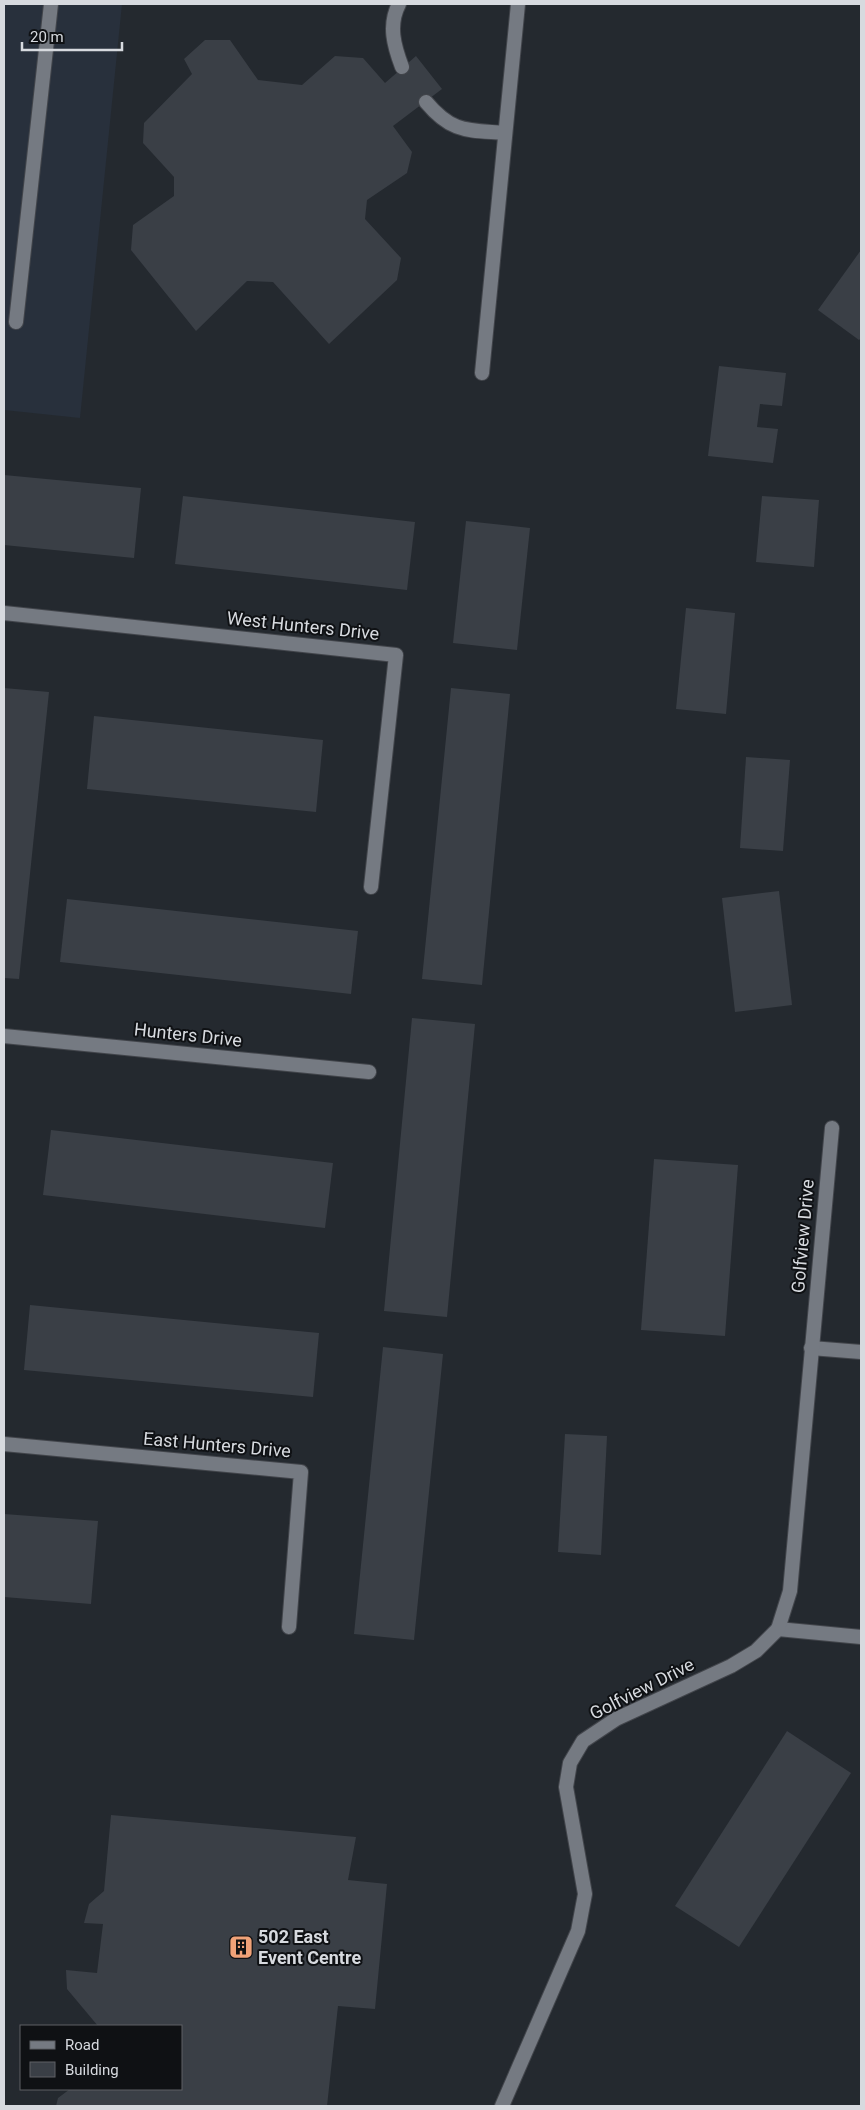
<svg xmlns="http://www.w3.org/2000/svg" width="865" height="2110" viewBox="0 0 865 2110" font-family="Roboto,sans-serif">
<rect width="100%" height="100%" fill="#24292f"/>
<!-- built -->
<polygon fill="#28303c" points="4,4 122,4 80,418 4,410"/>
<!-- building -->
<g fill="#3a3f46">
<polygon points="205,40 230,40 258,80 302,85 335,56 363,58 385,83 416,56 442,89 393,126 412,152 407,173 367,200 365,219 401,258 397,280 329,344 273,282 247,281 196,331 131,250 133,225 174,196 174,177 143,143 144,123 192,74 184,59"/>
<polygon points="861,250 861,338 859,340 818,310"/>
<polygon points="719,366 786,373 782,406 760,404 757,427 778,429 773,463 708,456"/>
<polygon points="4,475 141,488 134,558 4,545"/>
<polygon points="183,496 415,522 407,590 175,564"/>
<polygon points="762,496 819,500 814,567 756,562"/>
<polygon points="466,521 530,528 517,650 453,643"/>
<polygon points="686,608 735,613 726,714 676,709"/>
<polygon points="4,688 49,692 19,979 4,978"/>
<polygon points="451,688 510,694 482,985 422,979"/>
<polygon points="94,716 323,740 316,812 87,789"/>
<polygon points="746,757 790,760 783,851 740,848"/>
<polygon points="779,891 792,1005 735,1012 722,898"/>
<polygon points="67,899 358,931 351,994 60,962"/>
<polygon points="412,1018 475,1024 447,1317 384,1311"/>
<polygon points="51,1130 333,1163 325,1228 43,1195"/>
<polygon points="654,1159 738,1165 725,1336 641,1330"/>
<polygon points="30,1305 319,1333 313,1397 24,1370"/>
<polygon points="383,1347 443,1354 414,1640 354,1634"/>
<polygon points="565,1434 607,1436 601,1555 558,1552"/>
<polygon points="4,1514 98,1521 91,1604 4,1597"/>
<polygon points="787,1731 851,1773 739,1947 675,1906"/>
<polygon points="111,1815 356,1837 348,1880 387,1884 375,2009 338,2006 327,2106 56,2106 58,2098 70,2089 181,2089 181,2026 98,2026 67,1989 66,1970 97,1973 103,1924 84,1923 89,1904 104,1891"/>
</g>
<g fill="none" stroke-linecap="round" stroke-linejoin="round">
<!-- service casing -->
<g stroke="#42454b" stroke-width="16">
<g id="service">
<path d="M399,4C388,25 394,46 402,67"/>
<path d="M426,102C452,133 467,130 504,133"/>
<polyline points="16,322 51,4"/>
<polyline points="482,373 518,4"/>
<polyline points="778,1629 861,1637"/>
</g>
</g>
<!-- minor casing -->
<g stroke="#42454b" stroke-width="16">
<g id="minor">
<polyline points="4,613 396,655 371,887"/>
<polyline points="4,1036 369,1072"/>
<polyline points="811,1348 861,1352"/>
<polyline points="4,1444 301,1472 289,1627"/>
<polyline points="502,2106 578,1931 585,1894 566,1787 570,1763 583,1741 616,1719 731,1666 756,1651 778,1629 790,1591 832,1128"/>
</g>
</g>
<!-- service -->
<use href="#service" stroke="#757a82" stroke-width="14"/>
<!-- minor -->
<use href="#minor" stroke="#757a82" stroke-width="14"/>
</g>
<!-- icons -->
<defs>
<g id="building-square" transform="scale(1.25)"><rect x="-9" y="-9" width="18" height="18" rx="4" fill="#f0a278" stroke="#0f1114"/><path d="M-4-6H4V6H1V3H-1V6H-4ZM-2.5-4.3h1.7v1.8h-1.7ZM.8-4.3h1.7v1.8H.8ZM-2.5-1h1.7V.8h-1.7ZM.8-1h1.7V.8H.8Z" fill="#111"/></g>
</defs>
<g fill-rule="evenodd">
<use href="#building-square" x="241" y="1947"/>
</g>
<g text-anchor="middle" stroke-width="4" stroke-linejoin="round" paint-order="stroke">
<!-- street labels -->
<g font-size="18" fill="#d7dadf" stroke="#0f1114">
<text transform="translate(303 626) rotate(6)" y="6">West Hunters Drive</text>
<text transform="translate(188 1035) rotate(6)" y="6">Hunters Drive</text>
<text transform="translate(803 1236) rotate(-85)" y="6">Golfview Drive</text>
<text transform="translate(217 1445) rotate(5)" y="6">East Hunters Drive</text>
<text transform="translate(642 1689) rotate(-27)" y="6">Golfview Drive</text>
</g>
<!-- poi labels -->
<g font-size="18" font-weight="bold" fill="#d7dadf" stroke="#0f1114" text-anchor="start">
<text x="258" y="1943">502 East<tspan x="258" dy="21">Event Centre</tspan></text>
</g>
</g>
<!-- border -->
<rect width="865" height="2110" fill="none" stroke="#d7dadf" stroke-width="10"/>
<!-- legend -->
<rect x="20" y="2025" width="162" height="65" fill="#0f1114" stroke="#5f6165"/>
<rect x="30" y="2041" width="25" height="8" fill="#757a82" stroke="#5f6165"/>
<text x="65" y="2050" font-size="15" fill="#d7dadf">Road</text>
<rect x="30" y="2062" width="25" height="15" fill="#3a3f46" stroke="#5f6165"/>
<text x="65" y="2075" font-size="15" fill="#d7dadf">Building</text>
<!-- scale -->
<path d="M22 42v8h100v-8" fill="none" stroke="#d7dadf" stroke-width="2.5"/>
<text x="30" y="42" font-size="15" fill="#d7dadf" stroke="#0f1114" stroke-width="4" paint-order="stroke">20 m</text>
</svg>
